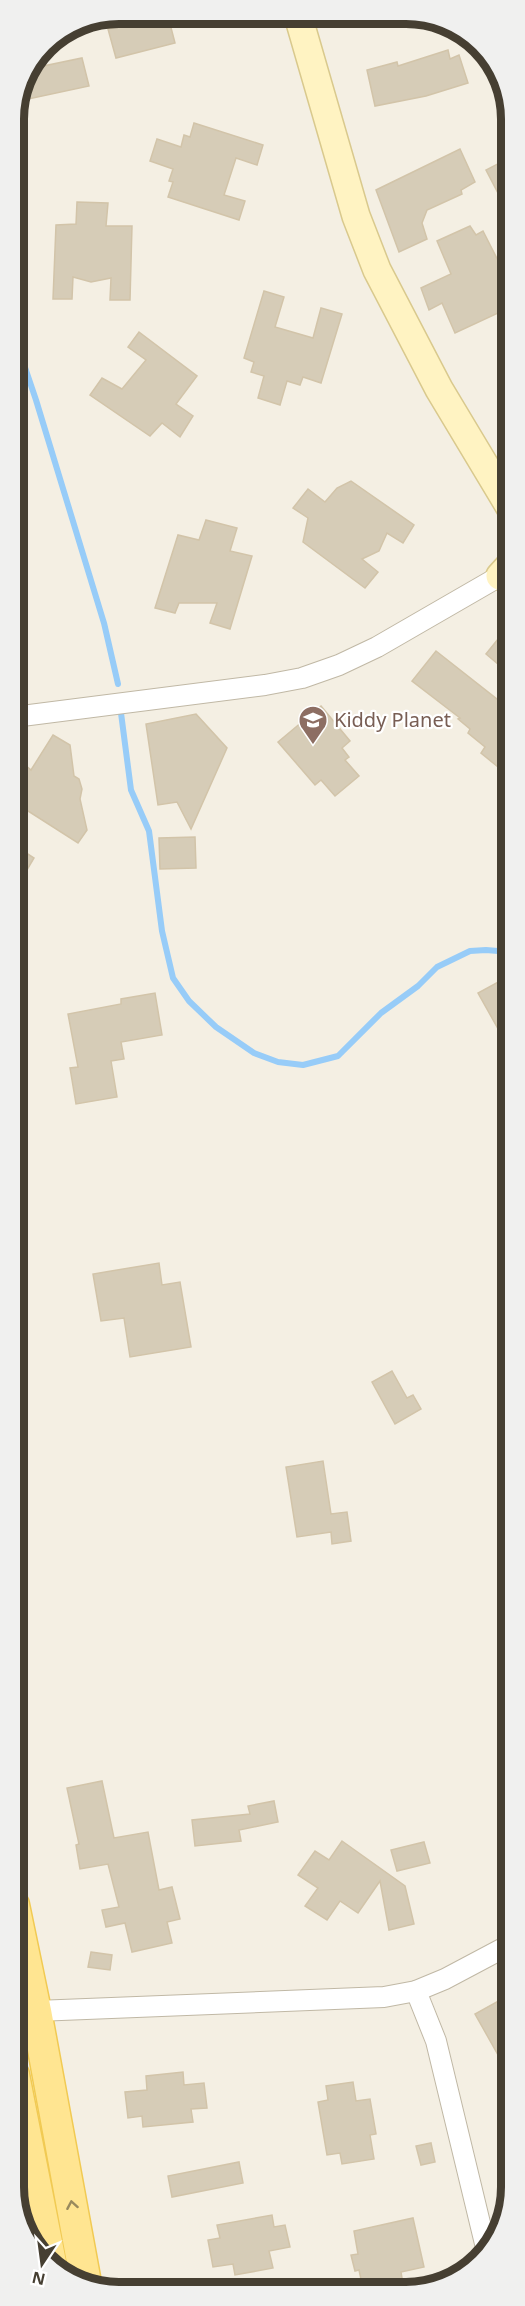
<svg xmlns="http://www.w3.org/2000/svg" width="525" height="2306" viewBox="0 0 525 2306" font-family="'Noto Sans',sans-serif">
<rect width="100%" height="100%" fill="#f4efe3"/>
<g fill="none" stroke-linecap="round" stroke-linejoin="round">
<!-- stream -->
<g stroke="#97ccf8" stroke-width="6">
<polyline points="14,335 36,400 104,623 118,684"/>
<polyline points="121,713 131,790 149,831 162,931 173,978 189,1001 216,1027 254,1053 278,1062 303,1065 338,1056 381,1013 418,986 437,967 470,951 486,950 511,952"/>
</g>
</g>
<!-- building -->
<g fill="#d6ccb7" stroke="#d2c4a9" stroke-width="1.5">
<polygon points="169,20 175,43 116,58 108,29 142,21"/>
<polygon points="448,50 450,59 459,55 468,83 426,96 375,106 367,70 397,62 398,66"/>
<polygon points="82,58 89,86 19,101 34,68"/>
<polygon points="194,123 263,145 257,165 236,158 224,195 245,201 239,220 168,197 173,182 169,181 173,169 150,161 157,139 181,147 184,135 190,137"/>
<polygon points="460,149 475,182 461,190 462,194 427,210 422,223 427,239 399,252 376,190"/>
<polygon points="511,157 511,218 486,170"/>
<polygon points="77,202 108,203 106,226 132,226 130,300 110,300 111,278 91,282 73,277 72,299 53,299 56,225 76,224"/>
<polygon points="470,226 476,235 483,231 511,286 511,294 504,298 509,308 455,333 442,303 429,310 421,288 451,274 437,241"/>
<polygon points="264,291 284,297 275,327 313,338 321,308 342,314 321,383 303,377 300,385 287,381 280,405 258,398 264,376 251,372 254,362 244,358"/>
<polygon points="139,332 197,376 176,404 193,416 180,437 162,423 150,436 90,395 102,378 122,389 146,360 128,347"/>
<polygon points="351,481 414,525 403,543 387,533 379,551 362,559 378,572 365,588 303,542 308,518 293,508 308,489 325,502 337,488"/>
<polygon points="206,520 237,528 230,551 252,556 230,629 210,623 217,603 179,603 175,613 155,608 178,535 199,540"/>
<polygon points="511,623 511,675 486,654"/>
<polygon points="436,651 511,710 511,752 498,767 481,753 485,747 468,733 470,729 458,719 460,718 412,681"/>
<polygon points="321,706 350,741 342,748 349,757 345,760 359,776 335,796 321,780 315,785 278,742"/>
<polygon points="196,714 227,748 191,829 177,802 158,805 146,724"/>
<polygon points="53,735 70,745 74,776 79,779 82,789 80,799 87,830 78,843 14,802 14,783 25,765 31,770"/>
<polygon points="195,837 196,868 160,869 159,838"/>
<polygon points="14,845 34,858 14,892"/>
<polygon points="511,975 511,1052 478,993"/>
<polygon points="155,993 162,1035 121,1042 124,1059 111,1061 117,1097 76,1104 70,1068 78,1067 68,1014 121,1004 121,999"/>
<polygon points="159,1263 162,1285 180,1282 191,1347 130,1357 124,1318 101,1321 93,1274"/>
<polygon points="392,1371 407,1398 413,1395 421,1409 395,1424 372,1382"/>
<polygon points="323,1461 331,1514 347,1512 351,1541 332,1544 331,1532 297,1537 286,1467"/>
<polygon points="102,1781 114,1838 148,1832 159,1890 172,1887 180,1919 167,1922 172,1943 132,1952 125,1923 106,1927 102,1910 119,1907 108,1864 80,1869 76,1845 79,1844 67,1788"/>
<polygon points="274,1801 278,1822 239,1830 241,1841 195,1846 192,1820 250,1814 248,1806"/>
<polygon points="342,1841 405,1886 414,1924 389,1930 380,1881 358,1913 340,1901 327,1920 305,1906 318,1888 298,1875 315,1851 329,1860"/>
<polygon points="424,1842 430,1863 397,1871 391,1850"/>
<polygon points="91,1952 112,1955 110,1970 88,1967"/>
<polygon points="511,1994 511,2078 475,2014"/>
<polygon points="183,2072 184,2085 204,2083 207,2108 191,2109 193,2122 143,2127 142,2116 128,2118 125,2092 147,2090 146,2076"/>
<polygon points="353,2082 356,2101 370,2099 376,2134 370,2135 374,2159 342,2164 340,2153 327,2155 318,2102 328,2100 326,2086"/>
<polygon points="431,2143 435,2162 421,2165 416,2146"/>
<polygon points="239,2162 243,2183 172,2197 168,2176"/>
<polygon points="272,2215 274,2227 285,2225 290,2247 269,2251 273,2268 235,2275 233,2264 213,2267 208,2240 220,2238 217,2225"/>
<polygon points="413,2218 424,2267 401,2272 404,2290 386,2291 384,2280 362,2284 359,2270 355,2271 351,2255 358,2254 354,2231"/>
</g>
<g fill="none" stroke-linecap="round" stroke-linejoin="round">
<!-- minor casing -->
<g stroke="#c0b8a5" stroke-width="22">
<g id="minor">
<polyline points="14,717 265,685 302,678 339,665 377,647 500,576"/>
<polyline points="416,1991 436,2041 487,2252"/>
<polyline points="36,2011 384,1997 416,1991 445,1979 511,1944"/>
</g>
</g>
<!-- secondary casing -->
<g stroke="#d9c98d" stroke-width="30">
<g id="secondary">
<polyline points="299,19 356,216 377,270 439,389 511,509"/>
<polyline points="500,576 511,564"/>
</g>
</g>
<!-- primary casing -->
<g stroke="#f1ca53" stroke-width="33">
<g id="primary">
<polyline points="14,1905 36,2011 86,2283"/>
<polyline points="14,2075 51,2263"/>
</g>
</g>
<!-- minor -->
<use href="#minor" stroke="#fff" stroke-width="20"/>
<!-- secondary -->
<use href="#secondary" stroke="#fff3c2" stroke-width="27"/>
<!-- primary -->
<use href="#primary" stroke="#ffe591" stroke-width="30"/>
</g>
<!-- one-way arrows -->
<defs><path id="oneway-chevron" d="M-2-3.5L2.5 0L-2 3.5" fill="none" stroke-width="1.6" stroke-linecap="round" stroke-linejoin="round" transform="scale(1.5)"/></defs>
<use stroke="#998a5d" href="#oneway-chevron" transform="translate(72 2205) rotate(-100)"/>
<!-- icons -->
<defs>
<g id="school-pin" transform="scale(1.5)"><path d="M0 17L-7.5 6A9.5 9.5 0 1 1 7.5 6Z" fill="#8d6e63" stroke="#fff"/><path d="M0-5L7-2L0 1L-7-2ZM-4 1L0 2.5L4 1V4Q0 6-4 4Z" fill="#fff"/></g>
</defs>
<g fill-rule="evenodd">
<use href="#school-pin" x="313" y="720"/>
</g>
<g text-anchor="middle" stroke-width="4.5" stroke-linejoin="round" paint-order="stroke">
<!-- education labels -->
<g font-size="20" fill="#785e54" stroke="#fff" text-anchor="start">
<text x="334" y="727">Kiddy Planet</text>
</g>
</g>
<!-- crop -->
<path d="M0 0H525V2306H0ZM119 24H406A95 95 0 0 1 501 119V2187A95 95 0 0 1 406 2282H119A95 95 0 0 1 24 2187V119A95 95 0 0 1 119 24Z" fill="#f0f0ef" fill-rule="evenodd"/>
<path fill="none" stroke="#463f32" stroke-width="8" d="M119 24H406A95 95 0 0 1 501 119V2187A95 95 0 0 1 406 2282H119A95 95 0 0 1 24 2187V119A95 95 0 0 1 119 24Z"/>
<!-- north arrow -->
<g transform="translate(42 2264) rotate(193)" stroke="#ffffff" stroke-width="4.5" paint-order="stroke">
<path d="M0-4.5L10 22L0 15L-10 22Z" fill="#463f32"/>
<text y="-9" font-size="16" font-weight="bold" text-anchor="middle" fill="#463f32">N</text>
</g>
</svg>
